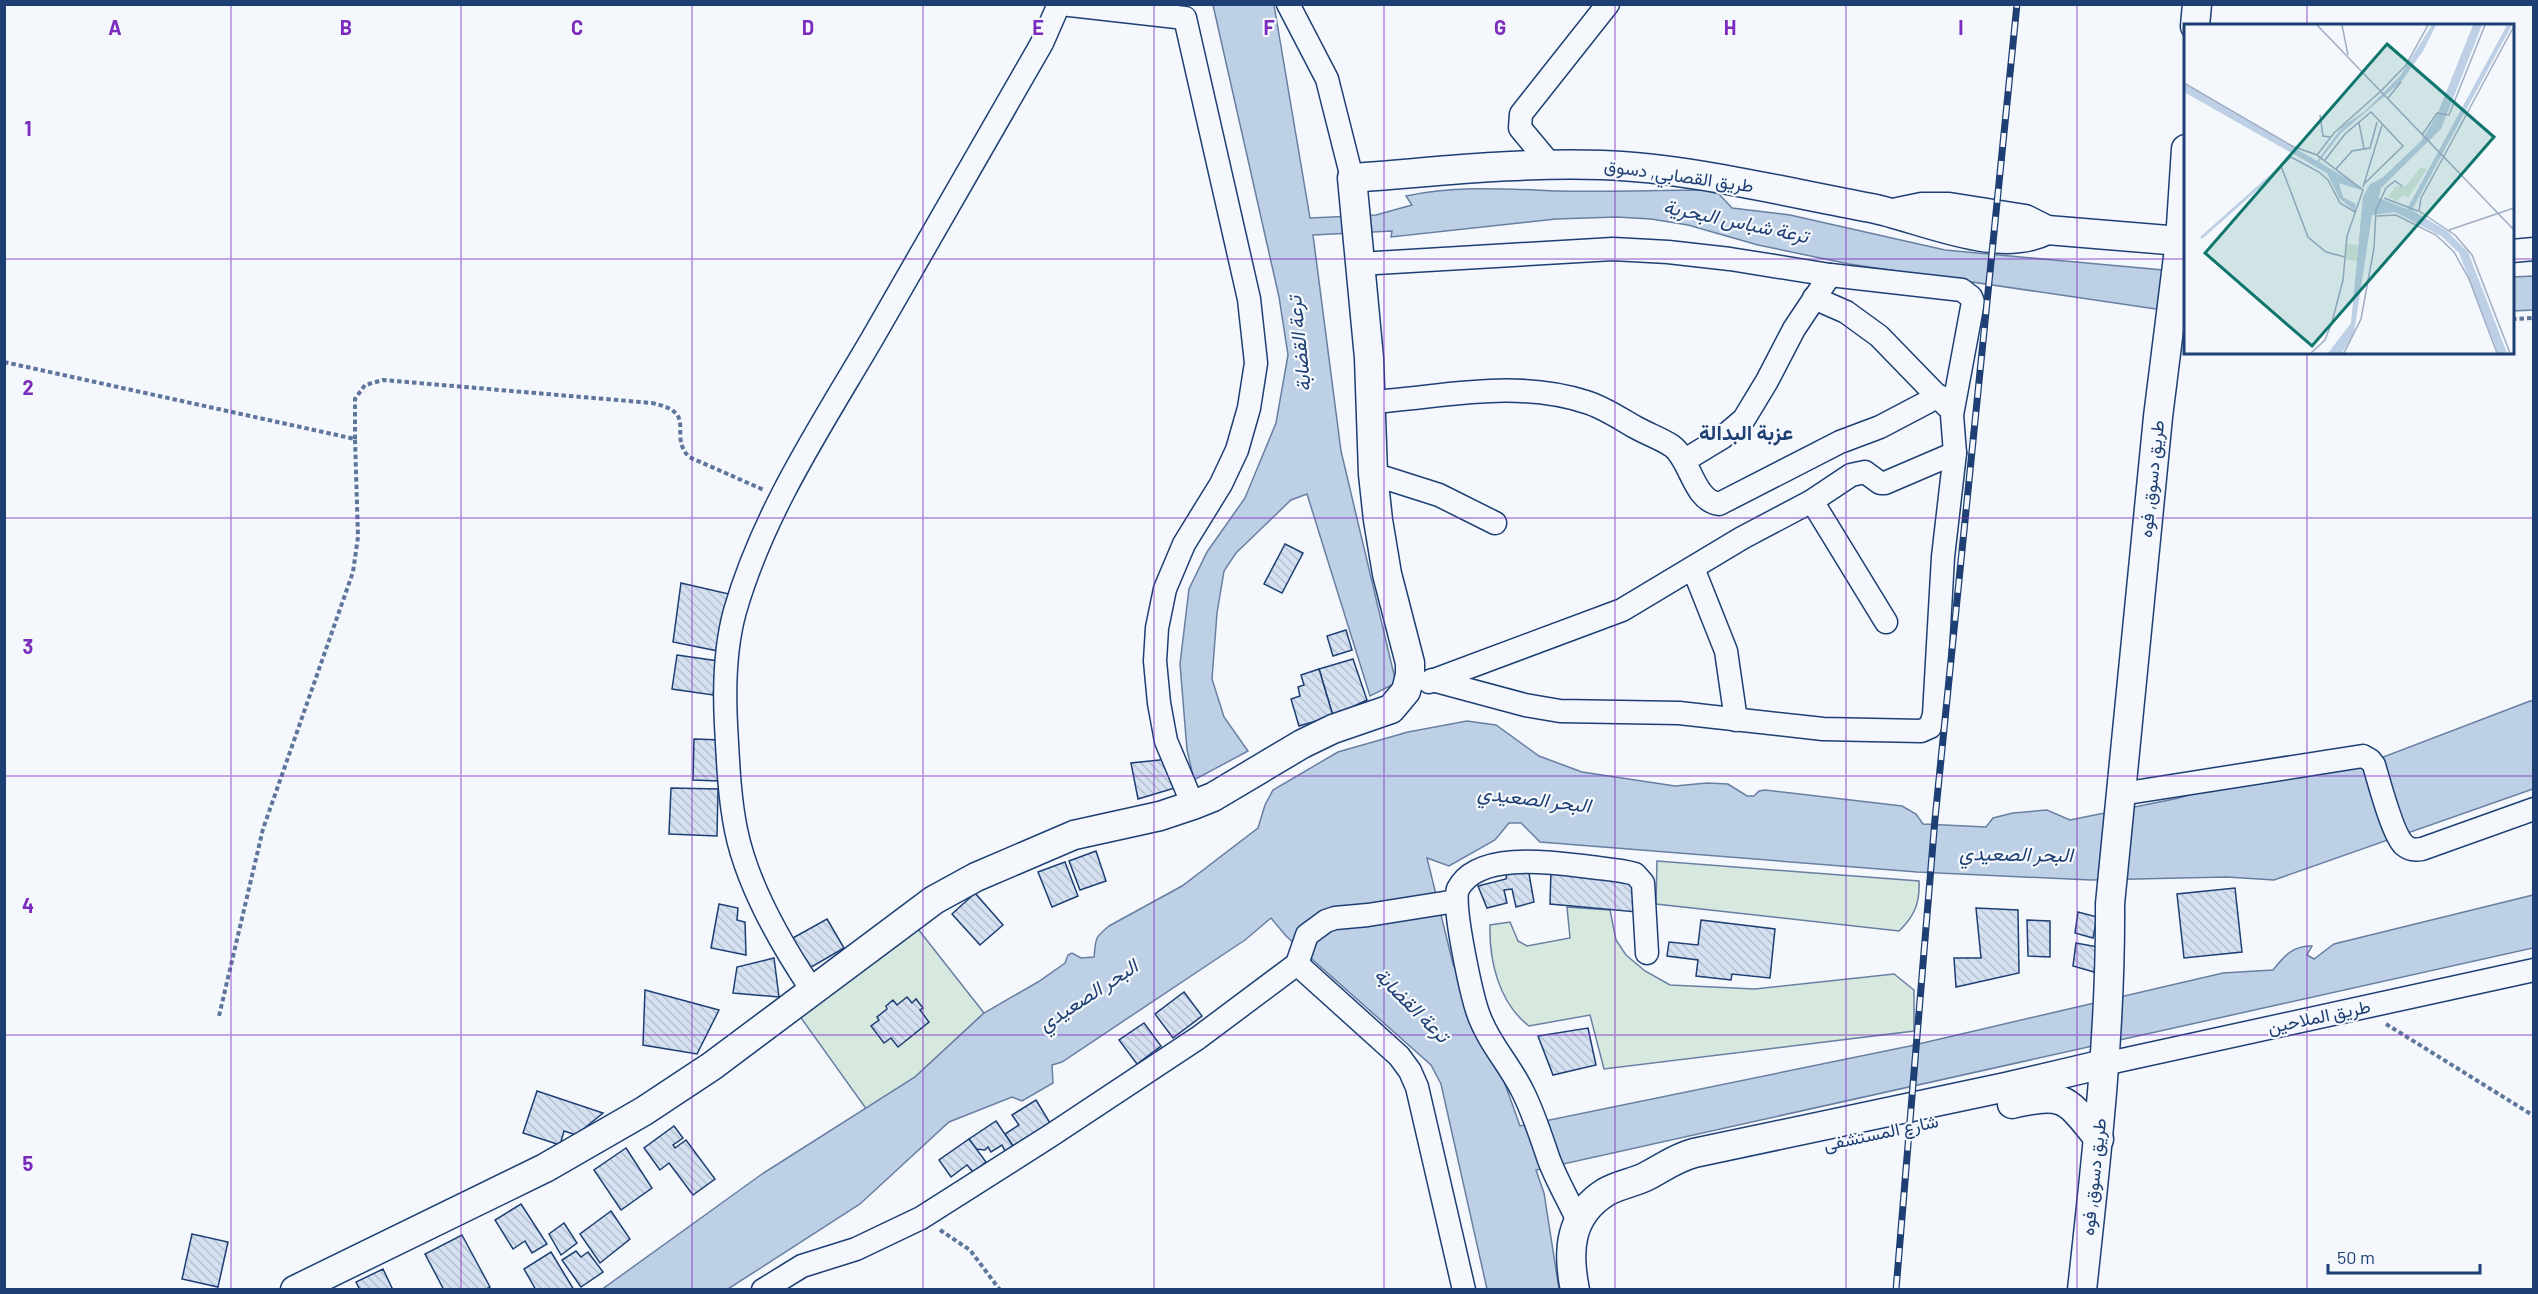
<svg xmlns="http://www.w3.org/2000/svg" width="2538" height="1294" viewBox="0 0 2538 1294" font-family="Barlow,Vazirmatn,sans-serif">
<defs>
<pattern id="building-back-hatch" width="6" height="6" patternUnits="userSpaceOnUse" patternTransform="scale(1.5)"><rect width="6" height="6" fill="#d5e0f0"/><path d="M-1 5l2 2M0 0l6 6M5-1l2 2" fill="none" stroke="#b6c1d1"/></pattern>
</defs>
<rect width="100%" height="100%" fill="#f4f7fb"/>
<!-- green -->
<g fill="#d7e8df" stroke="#687fa3" stroke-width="1.5">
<path d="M1657,861L1919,881C1920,902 1915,916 1899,931L1656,904Z"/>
<path d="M1567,907L1610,910L1616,940L1626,955L1645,971L1670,985L1755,989L1894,974L1914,990V1031L1604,1069L1590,1015L1529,1026C1499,1003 1489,961 1490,925L1510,922L1518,941L1527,946L1570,938Z"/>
<polygon points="918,929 984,1013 915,1077 867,1110 799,1015"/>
</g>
<!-- water -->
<g fill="#bed0e5" stroke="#687fa3" stroke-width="1.5">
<path d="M1213,5H1274L1310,218L1376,215L1412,205L1406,196C1456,185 1507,189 1558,191C1608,192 1659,190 1710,190L1719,194L1732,208L1790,215L1945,250L2185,272V310L2156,309L1849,264L1758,245L1688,225L1651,219L1616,217L1556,219L1391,237L1392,231L1313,235L1341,451L1396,683L1370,696L1307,494L1291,500L1236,553L1224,571L1217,613L1212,679L1224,717L1248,751L1194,780L1187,750L1180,664L1189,589L1207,552L1245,498L1276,423L1288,355L1279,297Z"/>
<polygon points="2533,276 2533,310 2513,311 2513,277"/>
<path d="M2530,701H2533V789L2274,880L2227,877L2091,880L1917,872L1540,842L1521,823H1509L1495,840L1449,866L1427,858L1453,964L1500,1070L1520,1126L1910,1046L2223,973L2273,970C2284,956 2294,945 2312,946L2307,955L2314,959L2334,944L2533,895V948L1536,1170L1544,1193L1559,1289H1487L1441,1084L1431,1065L1286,936L1271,918L1245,940L1062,1062L1052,1065L1053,1083L1022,1101L1012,1097L949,1122L860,1204L728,1289L601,1290L762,1174L915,1077L984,1013L1038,982L1065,963L1068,955L1072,953L1081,958L1094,957C1096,939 1094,938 1109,926L1182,886L1258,828L1265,805L1273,790L1338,752L1408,732L1467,721L1496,725L1539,756L1582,772L1675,786L1707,783L1728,784L1747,796H1754L1759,791L1765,790L1902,806L1916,814L1923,824L1986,827L1993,818L2013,813L2047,810L2070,820L2179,798L2249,777L2352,769Z"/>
</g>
<!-- building -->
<g fill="url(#building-back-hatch)" stroke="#1d3f73" stroke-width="1.5">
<polygon points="1285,544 1303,553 1282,593 1264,584"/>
<polygon points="681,583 729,594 723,652 673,642"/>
<polygon points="1346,630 1352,650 1333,656 1327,636"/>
<polygon points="677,655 718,661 713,695 672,689"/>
<polygon points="1353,659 1367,700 1333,716 1319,669"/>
<polygon points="1319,669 1333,716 1299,726 1291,699 1300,696 1298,687 1304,685 1301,675"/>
<polygon points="694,739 721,740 719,781 693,780"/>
<polygon points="1169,759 1178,787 1138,799 1131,763"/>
<polygon points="671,788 718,789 717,836 669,834"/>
<polygon points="1096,851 1106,881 1080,890 1069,861"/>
<polygon points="1065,862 1078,896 1052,907 1038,872"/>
<polygon points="1528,868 1534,902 1516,907 1512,889 1504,890 1507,903 1487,908 1478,886 1506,879 1507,871"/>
<polygon points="1551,870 1637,881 1637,912 1550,904"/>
<polygon points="2235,888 2242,952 2184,958 2177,894"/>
<polygon points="975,893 1003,925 980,945 952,914"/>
<polygon points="719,904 738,908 737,920 745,922 746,955 711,948"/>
<polygon points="1976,908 2018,910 2019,973 1956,987 1954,958 1981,958"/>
<polygon points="2078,912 2097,917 2093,938 2075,933"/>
<polygon points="827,919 844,948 808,969 791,939"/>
<polygon points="1701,920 1775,929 1770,978 1732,974 1731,980 1696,976 1698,960 1667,956 1669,942 1698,945"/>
<polygon points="2027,920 2050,921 2050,957 2028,956"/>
<polygon points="2076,943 2098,947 2094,972 2073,966"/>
<polygon points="774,958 779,997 733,993 737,967"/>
<polygon points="645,990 719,1010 697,1054 643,1045"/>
<polygon points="1184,992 1202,1016 1173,1038 1155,1014"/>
<polygon points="907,997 912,1003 916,999 923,1008 920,1010 929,1022 898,1047 891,1038 884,1043 871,1026 879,1020 877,1017 887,1009 886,1006 893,1000 897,1005"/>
<polygon points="1144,1023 1161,1046 1137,1064 1119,1040"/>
<polygon points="1588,1028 1596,1065 1553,1075 1538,1036"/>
<polygon points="537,1091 603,1113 576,1135 564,1131 560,1145 523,1133"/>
<polygon points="1036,1100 1050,1123 1013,1146 1005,1134 1019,1125 1012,1115"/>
<polygon points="996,1121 1013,1146 1005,1151 1002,1145 991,1152 988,1147 985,1150 976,1149 969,1139"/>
<polygon points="674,1126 683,1138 673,1145 675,1148 686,1140 715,1179 693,1195 669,1163 660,1170 644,1148"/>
<polygon points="969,1139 986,1162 973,1172 967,1165 951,1177 939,1160"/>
<polygon points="626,1148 652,1188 621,1210 594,1170"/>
<polygon points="521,1204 547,1244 532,1253 525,1241 513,1249 495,1220"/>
<polygon points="611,1211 630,1239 600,1263 580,1234"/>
<polygon points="564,1223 577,1243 561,1255 549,1234"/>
<polygon points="192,1234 228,1242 218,1287 182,1279"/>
<polygon points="462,1235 490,1287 485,1290 444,1290 425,1254"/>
<polygon points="576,1251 581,1257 588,1252 603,1272 581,1287 562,1260"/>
<polygon points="551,1252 574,1290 536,1290 524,1269"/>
<polygon points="383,1269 393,1290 360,1290 356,1282"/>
</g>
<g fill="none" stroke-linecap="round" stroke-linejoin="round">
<!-- minor casing -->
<g stroke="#1d3f73" stroke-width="25">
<g id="minor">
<polyline points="1061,4 1185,18 1249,299 1256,363 1249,408 1237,450 1221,484 1184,544 1165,589 1157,628 1155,661 1159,703 1166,741 1193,805"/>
<polyline points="1288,4 1327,79 1352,178"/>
<polyline points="1550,164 1520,128 1521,114 1608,4"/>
<polyline points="2512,251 2534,249"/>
<polyline points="1359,264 1613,249 1668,252 1730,259 1830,275 1962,290 1971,297 1973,302 1952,415 1955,453 1943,557 1934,715 1930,727 1921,731 1823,729 1679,713 1560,711 1525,705 1432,680"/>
<polyline points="1814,298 1846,312 1879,336 1947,406"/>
<path d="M1372,402C1444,397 1515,379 1586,402C1603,407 1619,418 1635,427C1647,434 1660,438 1672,446C1691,460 1693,500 1719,504L1840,442L1880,427L1939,396"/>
<polyline points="1685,460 1723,437 1744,419 1767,381 1794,329 1830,275"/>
<polyline points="1373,474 1439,495 1495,523"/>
<polyline points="1812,501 1886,622"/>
<polyline points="1693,568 1726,651 1736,720"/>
<polyline points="1429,682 1622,610 1742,538 1812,501 1851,475 1865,472 1880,483 1885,483 1955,453"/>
<path d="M2121,794L2363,756L2370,760L2374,765C2379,782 2393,835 2404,845C2410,850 2415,850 2422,849L2534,809"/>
<polyline points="1297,964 1399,1056 1410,1071 1417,1087 1464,1290"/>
<path d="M812,990C781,944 747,884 736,830C729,795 728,760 726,725C724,687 725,647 735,611C763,513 821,426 872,339C929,241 985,142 1042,43L1059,4"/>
<polyline points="2104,1064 2534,970"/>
<path d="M1578,1221C1569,1201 1557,1181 1549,1160C1541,1137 1534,1114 1523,1092C1510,1065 1488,1042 1478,1013C1472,996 1451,902 1458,889C1478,850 1556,863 1590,867C1605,869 1621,870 1635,874L1643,883L1647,953"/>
<polyline points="763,1290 802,1266 856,1249 921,1218 1050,1136 1198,1038 1297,964 1307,935 1326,921 1335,918 1368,915 1456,901"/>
</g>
</g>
<!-- major casing -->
<g stroke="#1d3f73" stroke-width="31">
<g id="major">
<polyline points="2195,26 2197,4"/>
<polyline points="1898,212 1922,207 1949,207 2025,219 2047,230 2180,241"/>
<path d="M2012,1104C2065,1092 2066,1098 2099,1139"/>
<path d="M295,1290L545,1168L644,1111L712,1066L934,900L976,877L1074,835L1160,816L1193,805L1213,797L1302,744L1333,729L1391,709L1406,691L1410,675V663L1387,574L1378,520L1373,474L1369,358L1352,178C1435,172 1518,162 1602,165C1690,168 1784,192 1871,208C1921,218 1998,256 2047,230"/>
<path d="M1575,1290C1567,1251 1569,1215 1606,1192C1618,1185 1632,1183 1645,1177C1663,1168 1673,1159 1694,1153L2006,1087L2104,1064"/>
<path d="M2082,1290C2096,1161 2111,1033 2110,904L2158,417L2180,241L2186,149"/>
</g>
</g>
<!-- path -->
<g stroke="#5e769c" stroke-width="4" stroke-dasharray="4.5 3" stroke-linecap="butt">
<polyline points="2512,319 2534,318"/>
<polyline points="4,362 355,439 358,537 353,572 263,829 219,1016"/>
<path d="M355,439V399L365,385L383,380L652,403C700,413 667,434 689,457L764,490"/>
<polyline points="2386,1024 2534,1116"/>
<polyline points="940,1230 970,1250 1000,1290"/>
</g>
<!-- minor -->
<use href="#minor" stroke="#f4f7fb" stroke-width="22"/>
<!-- major -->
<use href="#major" stroke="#f4f7fb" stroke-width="28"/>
<!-- rail casing -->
<g stroke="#1d3f73" stroke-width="7">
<polyline id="rail" points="1896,1290 1935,819 2017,4"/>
</g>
<!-- rail -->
<use href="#rail" stroke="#f4f7fb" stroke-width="4.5" stroke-dasharray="14" stroke-linecap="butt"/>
</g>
<!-- grid -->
<path fill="none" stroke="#7b2cbf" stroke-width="1.5" stroke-opacity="0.55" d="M231,4V1290M461,4V1290M692,4V1290M923,4V1290M1154,4V1290M1384,4V1290M1615,4V1290M1846,4V1290M2077,4V1290M2307,4V26M4,259H2186M2512,259H2534M2307,352V1290M4,518H2534M4,776H2534M4,1035H2534"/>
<g text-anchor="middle" stroke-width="4.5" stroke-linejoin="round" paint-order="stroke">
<!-- street labels -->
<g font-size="18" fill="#1d3f73" stroke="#f4f7fb">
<text transform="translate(1679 176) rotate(8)" y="6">طريق القصابي, دسوق</text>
<text transform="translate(2152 479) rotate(-84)" y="6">طريق دسوق, فوه</text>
<text transform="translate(2319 1017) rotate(-12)" y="6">طريق الملاحين</text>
<text transform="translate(1881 1133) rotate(-12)" y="6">شارع المستشفى</text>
<text transform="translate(2094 1177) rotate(-84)" y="6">طريق دسوق, فوه</text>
</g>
<!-- water labels -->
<g font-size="20" font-style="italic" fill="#1d3f73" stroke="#f4f7fb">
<text transform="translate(1736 221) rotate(12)" y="7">ترعة شباس البحرية</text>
<text transform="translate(1299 344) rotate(-96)" y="7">ترعة القضابة</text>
<text transform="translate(1534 799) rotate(7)" y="7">البحر الصعيدي</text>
<text transform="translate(2016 854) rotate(1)" y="7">البحر الصعيدي</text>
<text transform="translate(1088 995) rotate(-33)" y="7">البحر الصعيدي</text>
<text transform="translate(1412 1005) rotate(45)" y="7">ترعة القضابة</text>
</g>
<!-- quarter labels -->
<g font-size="21" font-weight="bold" fill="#1d3f73" stroke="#f4f7fb">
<text x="1746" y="440">عزبة البدالة</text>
</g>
</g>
<!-- overview -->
<g transform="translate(2184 24)">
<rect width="330" height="330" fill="#f4f7fb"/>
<path d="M237,143L243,145L224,174L219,171L213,177L204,173L212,162H222ZM163,220L175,221V237L162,236Z" fill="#d7e8df"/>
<path d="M248,1H252L239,27L217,58L157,109L135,138L177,163V166L155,159L159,173L172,180L171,187L155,174L143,149L0,68V60L133,137L159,102L181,87L216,52ZM289,1H298L257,105L197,164L195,174L223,185L323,1H328L228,186L263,207L284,228L323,329H314L275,229L257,212L211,188L188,191L170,309L158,329H144L167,299L179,173L186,160L198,154L237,117L253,91Z" fill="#bed0e5"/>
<path fill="none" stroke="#bed0e5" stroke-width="3" d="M17,214L97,143"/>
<path fill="none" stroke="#9eadc5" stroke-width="1.5" d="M133,1L330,206M158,1L164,31M0,59L108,122L133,131M197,67L222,41L244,1M204,74L217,58M136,91L139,112L146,113M175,99L180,124M238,111L253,89L265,91L301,1M260,132L330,2M260,132L237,174L235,187L271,211L288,231L326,329M141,136L161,110L187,88L219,122L180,160M152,145L168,127L186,124L193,98M179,163L198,101M200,174L234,187M193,192L212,191L252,211L270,228L285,255L313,329M265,206L330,184M161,233L142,228L124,213L97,142L107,133L135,148L144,156L156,179L171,188M127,329L141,316L148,298L159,256L163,212L179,166L133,131L150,109L197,67M160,329L177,295L190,224L192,186L202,164L211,157L218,162"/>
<path fill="#0f766e" fill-opacity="0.15" stroke="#0f766e" stroke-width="3" d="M203,20L310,113L128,322L21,229Z"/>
<rect width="330" height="330" fill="none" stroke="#1d3f73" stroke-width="3"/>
</g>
<g font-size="20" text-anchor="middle" font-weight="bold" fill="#7b2cbf" stroke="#f4f7fb" stroke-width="4.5" stroke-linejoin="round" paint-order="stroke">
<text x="115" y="35">A</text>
<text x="346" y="35">B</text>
<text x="577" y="35">C</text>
<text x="808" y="35">D</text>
<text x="1038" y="35">E</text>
<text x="1269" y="35">F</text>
<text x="1500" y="35">G</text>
<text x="1730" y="35">H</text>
<text x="1961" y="35">I</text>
<text x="28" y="136">1</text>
<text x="28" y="395">2</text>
<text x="28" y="654">3</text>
<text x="28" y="913">4</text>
<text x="28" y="1171">5</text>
</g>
<!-- border -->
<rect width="2538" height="1294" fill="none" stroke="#1d3f73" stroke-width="12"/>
<!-- scale -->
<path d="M2328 1264v9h152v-9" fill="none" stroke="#1d3f73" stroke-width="3"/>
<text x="2337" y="1264" font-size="18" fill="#1d3f73" stroke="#f4f7fb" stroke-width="4.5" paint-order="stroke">50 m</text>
</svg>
